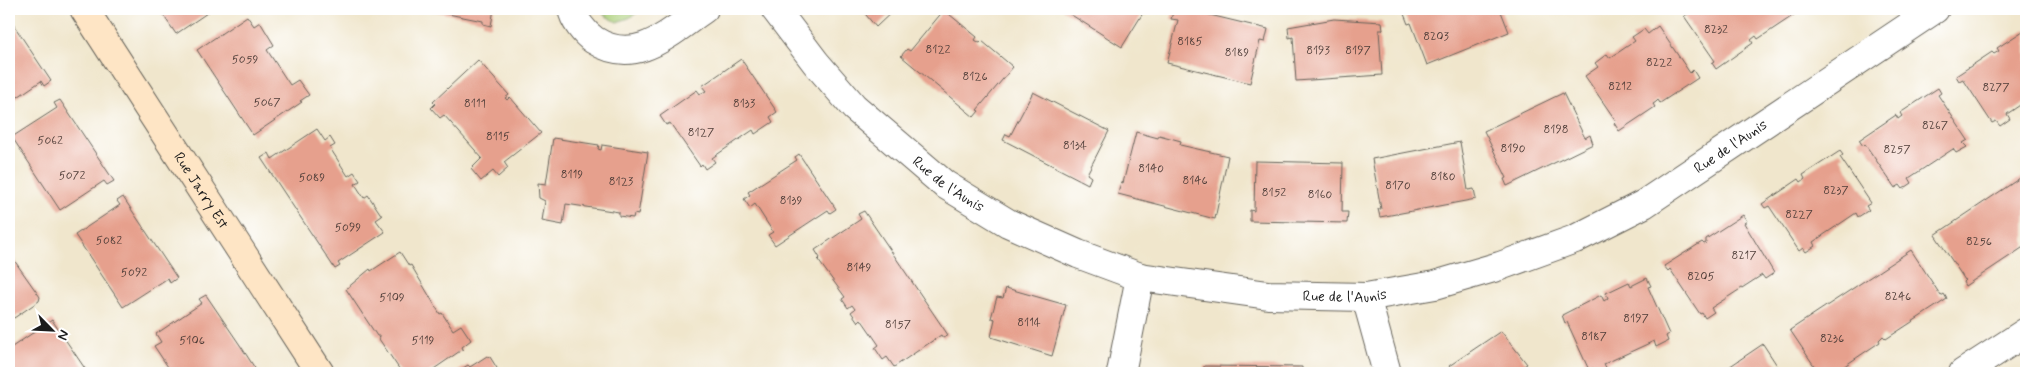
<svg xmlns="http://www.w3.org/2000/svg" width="2035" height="382" viewBox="0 0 2035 382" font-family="Mynerve,sans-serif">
<rect width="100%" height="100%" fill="#fff"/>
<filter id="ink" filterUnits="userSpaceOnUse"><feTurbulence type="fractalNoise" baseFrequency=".02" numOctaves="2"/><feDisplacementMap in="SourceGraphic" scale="10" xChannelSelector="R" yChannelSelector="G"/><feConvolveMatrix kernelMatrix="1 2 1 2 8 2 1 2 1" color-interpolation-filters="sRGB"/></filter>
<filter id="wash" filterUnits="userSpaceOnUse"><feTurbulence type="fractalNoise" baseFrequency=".0096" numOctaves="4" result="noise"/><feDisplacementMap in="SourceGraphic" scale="20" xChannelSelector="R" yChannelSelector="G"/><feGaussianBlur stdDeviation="1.12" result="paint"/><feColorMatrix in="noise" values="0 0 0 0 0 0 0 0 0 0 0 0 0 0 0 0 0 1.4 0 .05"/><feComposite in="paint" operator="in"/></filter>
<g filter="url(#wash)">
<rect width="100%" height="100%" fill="#f0e6cc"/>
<!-- green -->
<polygon fill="#abcf79" stroke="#64764a" points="601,9 643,9 629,18 617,22 604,15"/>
<g id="blocks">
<!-- building -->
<g fill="#e6a08d">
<polygon points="159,9 213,9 176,34"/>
<polygon points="434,9 494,9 491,26 483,24 483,21 433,11"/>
<polygon points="861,9 895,9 876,27"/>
<polygon points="1062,9 1149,9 1145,14 1143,13 1122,47"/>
<polygon points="1174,9 1185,9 1268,29 1265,42 1260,41 1250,83 1167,63 1178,20 1171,19"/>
<polygon points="1417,9 1500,9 1509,32 1427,65 1411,23 1408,24 1404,14"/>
<polygon points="1696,9 1787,9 1794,15 1758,39 1756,36 1751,40 1753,43 1716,69 1712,63 1715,61 1684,16"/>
<polygon points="944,10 977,37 975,40 978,42 980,43 982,41 1013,67 977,110 979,111 974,117 901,56 907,49 910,51"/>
<polygon points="247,16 254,26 260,22 274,45 267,50 290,85 298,80 309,95 300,101 302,102 253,135 197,50"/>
<polygon points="9,18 51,81 44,86 41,81 9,103"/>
<polygon points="1334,19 1382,22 1383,30 1379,30 1382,75 1296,81 1293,37 1289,38 1288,27"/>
<polygon points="1658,26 1690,73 1693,70 1698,78 1660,103 1658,100 1656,102 1653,104 1655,107 1619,131 1614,123 1616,121 1585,76 1598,67 1595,63 1607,54 1610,58 1635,41 1632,37 1644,29 1648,34"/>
<polygon points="2026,29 2026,101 2007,114 2010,119 2000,126 1996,121 1992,123 1963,79 1959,81 1956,76 1992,52 1994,54 1999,51 1997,48"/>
<polygon points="741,59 777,112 770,117 773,122 755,134 753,130 712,158 715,162 705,169 702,164 700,166 670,123 666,125 660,116 697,90 700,94 706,91 702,86"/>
<polygon points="478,60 509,95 505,98 507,100 510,97 541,133 504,162 508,168 498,177 493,171 481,181 471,169 482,158 444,115 440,118 431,108 435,104 433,102"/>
<polygon points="1938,88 1941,93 1938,95 1968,140 1963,143 1967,147 1956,153 1953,149 1909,178 1912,183 1903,189 1900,185 1895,188 1865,144 1863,146 1859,140 1896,115 1898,119 1902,116 1900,113"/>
<polygon points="1033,92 1109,131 1087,174 1091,177 1088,184 1003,140 1006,134 1010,136"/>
<polygon points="1563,93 1585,138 1590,135 1593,144 1507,186 1504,179 1507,178 1484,131"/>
<polygon points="60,100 114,181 107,185 104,181 60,210 12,137 57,108 54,103"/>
<polygon points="317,129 325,141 330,137 335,145 330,148 348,176 354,172 360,181 355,184 364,198 368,195 382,216 376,220 385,232 338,263 340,266 335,269 261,158 269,153 272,159"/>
<polygon points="1136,132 1158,138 1159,135 1181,141 1180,145 1228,156 1215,219 1118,194 1121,182 1123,183"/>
<polygon points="553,138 599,145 598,149 601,150 602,145 648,152 638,215 634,214 633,218 619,216 619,212 566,204 563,225 542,221 545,201 539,198 538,183 546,184"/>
<polygon points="1460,142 1468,190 1474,189 1476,199 1380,217 1378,209 1381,209 1372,159"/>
<polygon points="1840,151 1843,155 1840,157 1871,203 1866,206 1869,210 1858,217 1856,213 1813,242 1815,246 1806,252 1803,248 1799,251 1769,206 1765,208 1762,204 1799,179 1801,182 1805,179 1803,175"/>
<polygon points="799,154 836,209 830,213 828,210 775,245 768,235 773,232 755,204 750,208 744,199 750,195 748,192 797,160 795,157"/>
<polygon points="1255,161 1343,163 1342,212 1348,212 1347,223 1250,221 1250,210 1254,211"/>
<polygon points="2026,174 2025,246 1965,286 1963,282 1965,280 1935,235"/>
<polygon points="123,197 177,278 170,283 168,278 123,307 75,235 120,205 117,201"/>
<polygon points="864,211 948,335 943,338 941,335 894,367 887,357 883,360 875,348 879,345 861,319 858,322 851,312 855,309 852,305 848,308 842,299 845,297 818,260 820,258 815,250 861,219 858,214"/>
<polygon points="1743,215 1747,221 1744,223 1774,273 1765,279 1762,275 1711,308 1714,312 1705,318 1702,313 1700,314 1670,269 1668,271 1664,266 1702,242 1704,244 1706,243 1706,239"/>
<polygon points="1911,250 1941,296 1944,294 1947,299 1886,339 1883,336 1879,340 1880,342 1834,373 1819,373 1790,330"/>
<polygon points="400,252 409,266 411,265 440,314 442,313 453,330 461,325 471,340 462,347 463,349 428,373 402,373 379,339 380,336 377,336 346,289 370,269 371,271"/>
<polygon points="9,253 40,297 39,301 14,318 12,316 9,319"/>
<polygon points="1647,278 1651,286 1648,287 1669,334 1666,336 1668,341 1656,347 1654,341 1604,364 1607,369 1598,373 1595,373 1593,368 1589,370 1567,322 1565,323 1562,315 1601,295 1604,301 1608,298 1606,293 1629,282 1631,286"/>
<polygon points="1006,288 1066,305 1052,356 991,337 995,319 991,318 997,297 1003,298"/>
<polygon points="206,295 242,348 258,373 172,373 154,346 161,342 156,334 202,303 199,299"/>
<polygon points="52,320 88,373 11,373 9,370 9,349"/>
<polygon points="1501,331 1527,364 1524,366 1529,373 1454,373 1449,366"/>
<polygon points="1763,344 1782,373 1720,373"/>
<polygon points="487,356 490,357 500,373 455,373 468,365 470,367"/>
<polygon points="1204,366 1302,367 1302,373 1204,373"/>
</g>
</g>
</g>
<g filter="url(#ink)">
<use href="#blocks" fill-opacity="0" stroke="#66635a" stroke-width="1"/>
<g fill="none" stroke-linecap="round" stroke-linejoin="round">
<!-- street casing -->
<g stroke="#66635a" stroke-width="30">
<g id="street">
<path d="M572,9C574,20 584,33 594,40C636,67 669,33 704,9"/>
<path id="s1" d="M775,9L816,63L854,107L944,184L1008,223L1078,254L1140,277L1268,295L1366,297L1435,285L1500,266L1575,239L1644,204L1935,9"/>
<polyline points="1366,297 1387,373"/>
<polyline points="1121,373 1140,277"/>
<polyline points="1963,373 2026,332"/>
</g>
</g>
<!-- secondary casing -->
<g stroke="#66635a" stroke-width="30">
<g id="secondary">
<path id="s2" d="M84,9L320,373"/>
</g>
</g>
<!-- street -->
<use href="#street" stroke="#fff" stroke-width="28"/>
<!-- secondary -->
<use href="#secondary" stroke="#fee5c5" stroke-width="28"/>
</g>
</g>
<g text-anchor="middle" stroke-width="4" stroke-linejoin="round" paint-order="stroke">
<!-- number labels -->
<g font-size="12" fill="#4e3d38">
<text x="1716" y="33">8232</text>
<text x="1436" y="40">8203</text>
<text x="1190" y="45">8185</text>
<text x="938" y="53">8122</text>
<text x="1318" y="54">8193</text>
<text x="1358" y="54">8197</text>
<text x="1237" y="56">8189</text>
<text x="245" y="63">5059</text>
<text x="1659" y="66">8222</text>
<text x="975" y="80">8126</text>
<text x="1620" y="90">8212</text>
<text x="1996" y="91">8277</text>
<text x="267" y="106">5067</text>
<text x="475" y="107">8111</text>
<text x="744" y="107">8133</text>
<text x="1935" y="129">8267</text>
<text x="1556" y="133">8198</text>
<text x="701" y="136">8127</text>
<text x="498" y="140">8115</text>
<text x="50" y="144">5062</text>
<text x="1075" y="149">8134</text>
<text x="1513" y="152">8190</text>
<text x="1897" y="153">8257</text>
<text x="1151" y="172">8140</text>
<text x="572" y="178">8119</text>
<text x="72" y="179">5072</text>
<text x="1443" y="180">8180</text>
<text x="312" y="181">5089</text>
<text x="1195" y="184">8146</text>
<text x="621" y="185">8123</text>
<text x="1398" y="189">8170</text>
<text x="1836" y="194">8237</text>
<text x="1274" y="196">8152</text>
<text x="1320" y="198">8160</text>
<text x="791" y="204">8139</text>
<text x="1799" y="218">8227</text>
<text x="348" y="231">5099</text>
<text x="109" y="244">5082</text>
<text x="1979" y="245">8256</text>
<text x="1744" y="259">8217</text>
<text x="859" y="271">8149</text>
<text x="134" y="276">5092</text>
<text x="1701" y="280">8205</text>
<text x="1898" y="300">8246</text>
<text x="392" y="301">5109</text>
<text x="1636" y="322">8197</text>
<text x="1029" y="326">8114</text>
<text x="898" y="328">8157</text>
<text x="1594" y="340">8187</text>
<text x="1832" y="342">8236</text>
<text x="192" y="344">5106</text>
<text x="423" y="344">5119</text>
</g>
<!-- street labels -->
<g font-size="15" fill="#1c1c1c" stroke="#fff">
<text dy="5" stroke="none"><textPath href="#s1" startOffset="1088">Rue de l'Aunis</textPath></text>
<text dy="5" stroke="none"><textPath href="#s1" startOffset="248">Rue de l'Aunis</textPath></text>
<text dy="5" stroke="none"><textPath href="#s2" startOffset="216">Rue Jarry Est</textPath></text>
<text dy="5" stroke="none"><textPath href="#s1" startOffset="668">Rue de l'Aunis</textPath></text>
</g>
</g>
<!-- margin -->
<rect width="2035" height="382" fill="none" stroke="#fff" stroke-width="30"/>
<!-- north arrow -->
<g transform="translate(52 330) rotate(114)" stroke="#ffffff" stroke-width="4" paint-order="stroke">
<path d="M0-4L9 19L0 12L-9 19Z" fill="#1c1c1c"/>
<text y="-8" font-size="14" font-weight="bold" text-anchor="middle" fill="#1c1c1c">N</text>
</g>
</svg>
